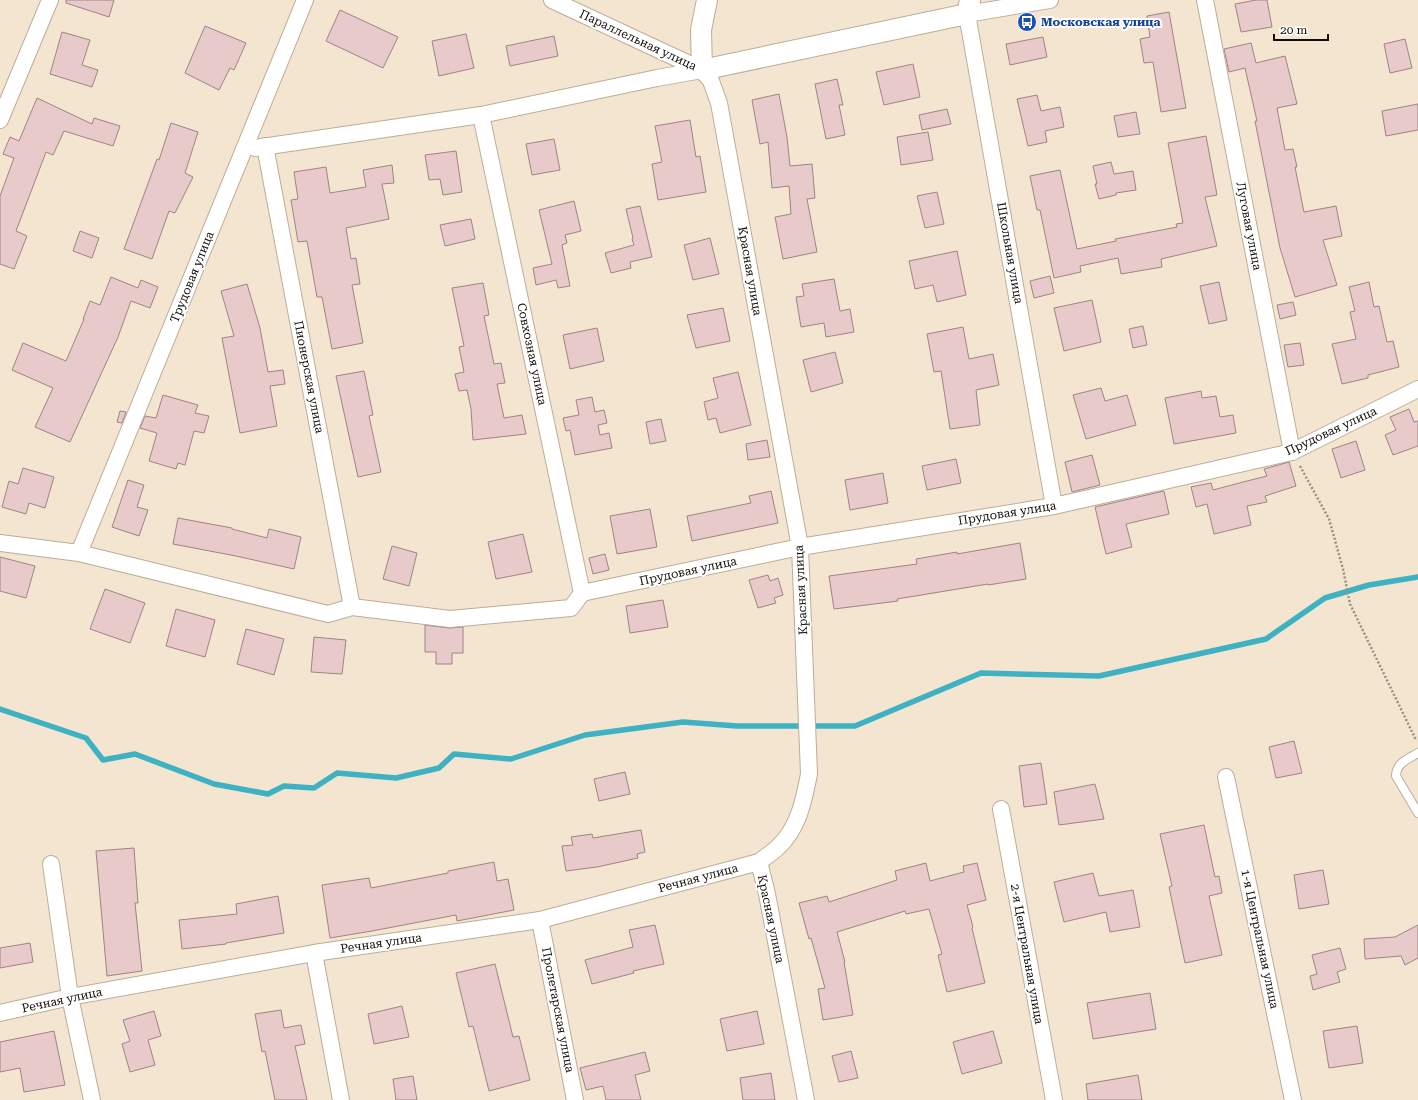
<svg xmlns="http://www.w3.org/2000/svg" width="1418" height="1100" viewBox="0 0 1418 1100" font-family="'Roboto Serif',serif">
<rect width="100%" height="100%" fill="#f4e5d0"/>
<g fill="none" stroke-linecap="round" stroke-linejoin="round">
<!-- stream -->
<polyline stroke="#3eb1c2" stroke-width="5.5" points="0,709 86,738 103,760 135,754 214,784 268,794 284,786 314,788 337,773 396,778 439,768 454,754 511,759 585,735 683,722 737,726 855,726 981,673 1099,676 1266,639 1325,598 1369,585 1418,577"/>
</g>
<!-- building -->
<g fill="#e7cac9" stroke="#9e8483">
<polygon points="66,0 114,0 109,17 66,3"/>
<polygon points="1256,0 1267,0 1272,27 1241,32 1235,4"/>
<polygon points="340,10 398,37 383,68 326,41"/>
<polygon points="1169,12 1186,108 1161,112 1153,62 1144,63 1140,39 1150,37 1147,16"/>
<polygon points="205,26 246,43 234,70 230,68 219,90 185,73"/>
<polygon points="62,32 90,40 82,65 98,70 92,87 50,74"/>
<polygon points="466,34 474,68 439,76 432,41"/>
<polygon points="554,36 558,56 510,66 506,46"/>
<polygon points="1043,37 1047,57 1010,65 1006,44"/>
<polygon points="1405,39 1412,68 1390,73 1384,44"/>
<polygon points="1251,43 1256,63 1285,56 1297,104 1277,108 1285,150 1293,149 1297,167 1295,167 1304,212 1336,206 1342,236 1323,240 1337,285 1295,297 1280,248 1255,121 1257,121 1245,68 1229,72 1224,49"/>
<polygon points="913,64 920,97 884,105 876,72"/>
<polygon points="837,79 843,105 839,105 845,135 826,139 815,84"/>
<polygon points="779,94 787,137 790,166 812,164 815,198 807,199 817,252 783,259 775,217 791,214 789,186 772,188 768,142 760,144 752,100"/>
<polygon points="1037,95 1041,111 1060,107 1064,127 1045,131 1047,142 1028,146 1017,99"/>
<polygon points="37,98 92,124 94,118 120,126 113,146 64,131 53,155 46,152 16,231 27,236 14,269 0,264 0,196 14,158 3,154 10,137 19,141"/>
<polygon points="1418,104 1418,130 1386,136 1382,111"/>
<polygon points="947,109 951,124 922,130 919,115"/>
<polygon points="1136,112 1140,134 1118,137 1114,116"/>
<polygon points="690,120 696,157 700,156 706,192 658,200 652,164 662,162 655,126"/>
<polygon points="171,123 198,132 185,173 193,177 175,213 169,211 152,259 124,249 157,159 159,160"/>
<polygon points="928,132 933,160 901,165 897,137"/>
<polygon points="1206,136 1217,195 1205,197 1217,246 1161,259 1162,267 1121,274 1118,258 1080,266 1081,272 1054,278 1040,210 1037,210 1030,176 1060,170 1077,249 1116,241 1115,239 1177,227 1176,224 1183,223 1168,143"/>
<polygon points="554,139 560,170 532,175 526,144"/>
<polygon points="456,151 462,192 443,195 440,179 429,180 425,155"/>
<polygon points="1111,162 1114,174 1133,171 1136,190 1116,193 1116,195 1099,199 1095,184 1097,184 1093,166"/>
<polygon points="392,165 394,183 382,184 389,219 346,228 351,259 356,258 360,284 352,285 363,343 332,349 322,297 317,297 307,241 298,242 291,200 298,199 294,172 326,167 330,193 366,187 363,170"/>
<polygon points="937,192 944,224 925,228 917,196"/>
<polygon points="574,201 581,231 565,235 567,243 562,245 570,286 558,288 556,280 536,285 533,268 552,264 539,210"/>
<polygon points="640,206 652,257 630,262 631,268 611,273 605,253 634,245 632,239 633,238 626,209"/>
<polygon points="471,219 475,239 445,246 440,225"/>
<polygon points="80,231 99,238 92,258 73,251"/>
<polygon points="710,238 719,274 693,280 684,245"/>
<polygon points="957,251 966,295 937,302 933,285 915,289 909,261"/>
<polygon points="1050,276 1054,293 1034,298 1030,281"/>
<polygon points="111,277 138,288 141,280 158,287 150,308 131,301 118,337 70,442 35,427 53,388 12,370 23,343 66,361 84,319 83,319 90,301 100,305"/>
<polygon points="834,279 840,311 850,309 854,332 826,337 824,323 801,327 796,297 804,296 802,284"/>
<polygon points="1219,282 1227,320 1209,324 1200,286"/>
<polygon points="1369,282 1374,307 1379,306 1387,342 1393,341 1399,367 1368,375 1368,378 1342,384 1332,344 1356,339 1350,312 1355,311 1349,287"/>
<polygon points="483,283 489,315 484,316 494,364 501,363 505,383 497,384 504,418 522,415 526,434 473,440 471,409 467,390 459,391 455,374 464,372 459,347 464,346 452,288"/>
<polygon points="247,284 260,328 268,372 283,370 285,384 270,386 277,426 240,433 222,338 234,336 221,291"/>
<polygon points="1092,300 1101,342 1064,351 1054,308"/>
<polygon points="1293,302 1296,315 1280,319 1277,305"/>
<polygon points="723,308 730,341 696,348 687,315"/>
<polygon points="1143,326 1147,345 1133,348 1129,329"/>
<polygon points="963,327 969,359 993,354 999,385 976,390 980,425 950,429 941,371 934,372 927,334"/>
<polygon points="597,328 604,361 570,369 563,335"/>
<polygon points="1300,343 1304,365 1288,367 1284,345"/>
<polygon points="835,352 843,383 811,392 803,360"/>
<polygon points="364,371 373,415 369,416 381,472 358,477 336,376"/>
<polygon points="738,372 751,425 720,433 716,418 708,420 704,402 718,398 713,378"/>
<polygon points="1101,388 1105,401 1127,395 1136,425 1086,439 1073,395"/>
<polygon points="1201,391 1202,398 1216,396 1220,417 1233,415 1236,433 1174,444 1165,398"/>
<polygon points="163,395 198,405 195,413 209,416 204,433 194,431 185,465 178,463 176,469 149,461 157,433 140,428 145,416 156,418"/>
<polygon points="592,397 595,412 604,410 607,423 598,425 600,435 609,433 612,448 575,455 570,430 566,431 563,418 579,415 576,400"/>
<polygon points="1409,409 1414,422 1418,421 1418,446 1393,455 1385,435 1396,430 1390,417"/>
<polygon points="120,411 126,412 122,423 117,422"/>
<polygon points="661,419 666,441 650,444 646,422"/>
<polygon points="767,440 770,457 748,460 746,444"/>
<polygon points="1356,441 1365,470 1341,478 1332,449"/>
<polygon points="1092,455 1100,485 1072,492 1065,462"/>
<polygon points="956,459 961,483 927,490 922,466"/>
<polygon points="1289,462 1296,486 1265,496 1267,502 1247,506 1251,525 1214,534 1207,504 1196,507 1191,487 1211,483 1213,490 1243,482 1267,476 1264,469"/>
<polygon points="23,468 54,477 45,508 29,503 26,514 2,507 9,481 18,484"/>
<polygon points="883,473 888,503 850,510 845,480"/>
<polygon points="128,480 144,485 137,507 148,510 139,536 112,527"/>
<polygon points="771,491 778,523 692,541 687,516 751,503 749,496"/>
<polygon points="1164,491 1169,514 1126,524 1132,547 1106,554 1095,507"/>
<polygon points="650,509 657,547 617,554 610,516"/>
<polygon points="178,518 232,528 232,529 267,538 269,529 301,537 294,569 236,556 173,544"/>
<polygon points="523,534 532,572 496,579 488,542"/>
<polygon points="1020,543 1026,579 988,585 988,584 897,599 898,601 834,609 829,576 917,564 916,559 957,552 957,554"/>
<polygon points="392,546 417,553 409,586 383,579"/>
<polygon points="605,554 609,570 593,574 589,558"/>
<polygon points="0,557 35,566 26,598 0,591"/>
<polygon points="768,575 770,581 778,578 783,595 774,598 776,603 758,608 749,580"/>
<polygon points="105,589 145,603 130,643 90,629"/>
<polygon points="663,600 668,627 630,633 626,606"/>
<polygon points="176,609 215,620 205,657 166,646"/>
<polygon points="425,625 449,628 463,627 463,653 452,653 452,664 436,664 436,652 425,652"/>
<polygon points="246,629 284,639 274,675 237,664"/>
<polygon points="314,637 346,640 342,674 311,672"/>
<polygon points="1294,741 1302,773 1276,778 1269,747"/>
<polygon points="1041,763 1047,804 1024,807 1019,766"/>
<polygon points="625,772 630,794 599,801 594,779"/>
<polygon points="1095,784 1104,819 1059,825 1054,792"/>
<polygon points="1204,825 1215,877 1219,876 1222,893 1209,896 1222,955 1185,963 1169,887 1172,886 1160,834"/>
<polygon points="641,830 645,852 637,854 638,858 597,867 566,871 562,846 573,845 571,837 592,834 593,838"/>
<polygon points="134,848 138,903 135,903 142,971 107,976 96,851"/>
<polygon points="494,862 497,881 508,879 514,910 457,921 456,915 372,931 330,938 322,885 369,878 371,888 448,873 448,871"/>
<polygon points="926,863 930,881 964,872 963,866 977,863 986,900 967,905 973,927 972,928 985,983 947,992 938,955 942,954 929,909 906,914 905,911 837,932 845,962 844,962 853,1015 823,1020 818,989 825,988 811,938 809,939 799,903 827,896 829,902 897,880 895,871"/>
<polygon points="1323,870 1329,904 1299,909 1294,875"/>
<polygon points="1093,873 1099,896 1133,890 1140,927 1110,932 1106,912 1064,922 1054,882"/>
<polygon points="278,896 284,933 226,943 226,944 182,949 179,920 237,914 236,904"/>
<polygon points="655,925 664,964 633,971 634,973 592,984 585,960 633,947 629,930"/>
<polygon points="1418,925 1418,958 1405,965 1401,956 1365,959 1364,939 1395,937"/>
<polygon points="30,943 33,962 0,968 0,948"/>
<polygon points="1340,948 1346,969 1337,972 1340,982 1313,990 1310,976 1317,974 1312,955"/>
<polygon points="495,964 513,1037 519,1036 530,1080 489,1091 473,1026 469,1027 456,973"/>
<polygon points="1150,993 1156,1029 1093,1039 1087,1003"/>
<polygon points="402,1006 409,1037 374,1044 368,1014"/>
<polygon points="281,1010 284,1028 301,1025 305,1044 295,1046 307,1100 275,1100 265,1051 262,1052 255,1014"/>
<polygon points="154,1011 161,1036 148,1040 155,1065 130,1072 122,1044 130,1041 123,1020"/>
<polygon points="757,1011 764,1044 727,1051 720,1019"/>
<polygon points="1357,1026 1363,1063 1329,1068 1323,1031"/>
<polygon points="54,1031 65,1085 24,1092 20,1068 0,1072 0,1042"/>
<polygon points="993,1031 1002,1063 962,1074 953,1042"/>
<polygon points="851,1051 858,1078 839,1082 832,1056"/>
<polygon points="645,1052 650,1071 635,1075 641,1100 606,1100 603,1086 586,1090 580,1068"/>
<polygon points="771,1073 775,1100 743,1100 740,1078"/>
<polygon points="1138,1075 1142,1100 1088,1100 1086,1084"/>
<polygon points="413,1076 417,1100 396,1100 393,1079"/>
</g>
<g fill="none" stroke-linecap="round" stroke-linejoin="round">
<!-- service casing -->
<g stroke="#bcad99" stroke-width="10">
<path id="service" d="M1418,753C1408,759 1396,763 1396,776L1418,813"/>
</g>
<!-- minor casing -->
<g stroke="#bcad99" stroke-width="18">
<g id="minor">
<polyline points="1050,0 967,14 1054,506"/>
<polyline points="1205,0 1292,452"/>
<polyline points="481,115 582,593"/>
<polyline points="0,120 50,0"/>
<polyline points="265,146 352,607"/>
<polyline points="255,148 481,115 657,78 702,70"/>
<polyline points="0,543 79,553 328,614 352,607 450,619 571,608 582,593"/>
<polyline points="79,553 305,0"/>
<polyline points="582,593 800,547 1054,506 1292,452 1418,389"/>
<polyline points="1226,777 1293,1100"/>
<polyline points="1001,809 1054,1100"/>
<polyline points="759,862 767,894 806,1100"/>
<polyline points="51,864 70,997 92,1100"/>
<polyline points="540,920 575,1100"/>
<polyline points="314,953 341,1100"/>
<path d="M0,1013L70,997L314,953L540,920L759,862C765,857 772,853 778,847C799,828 804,799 809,774L800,547L719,103L711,81L702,70L552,0"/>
</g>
</g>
<!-- tertiary casing -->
<g stroke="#bcad99" stroke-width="22">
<polyline id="tertiary" points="707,0 701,30 702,70 967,14 970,0"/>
</g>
<!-- path -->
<polyline stroke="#9a8f7f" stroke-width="2.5" stroke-dasharray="2 2" stroke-linecap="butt" points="1300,466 1329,519 1343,569 1350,604 1416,740"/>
<!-- service -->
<use href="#service" stroke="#fff" stroke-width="8"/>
<!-- minor -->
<use href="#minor" stroke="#fff" stroke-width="16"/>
<!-- tertiary -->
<use href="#tertiary" stroke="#fff" stroke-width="20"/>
</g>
<!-- icons -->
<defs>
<g id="bus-disc" transform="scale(1)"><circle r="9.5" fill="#1a4fb4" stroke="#fff"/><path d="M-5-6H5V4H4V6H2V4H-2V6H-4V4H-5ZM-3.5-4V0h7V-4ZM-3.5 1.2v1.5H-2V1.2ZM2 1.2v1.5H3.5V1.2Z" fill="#fff"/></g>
</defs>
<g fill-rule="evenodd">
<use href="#bus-disc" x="1027" y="22"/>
</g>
<g text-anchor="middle" stroke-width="4" stroke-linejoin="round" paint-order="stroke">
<!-- transit labels -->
<g font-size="12" font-weight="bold" fill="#164399" stroke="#fff" text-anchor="start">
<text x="1041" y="26">Московская улица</text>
</g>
<!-- street labels -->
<g font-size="12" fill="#120d06" stroke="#fff">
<text transform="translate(638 40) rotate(25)" y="4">Параллельная улица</text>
<text transform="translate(1249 226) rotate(79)" y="4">Луговая улица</text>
<text transform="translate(1010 253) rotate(80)" y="4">Школьная улица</text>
<text transform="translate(750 271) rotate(80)" y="4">Красная улица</text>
<text transform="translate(192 277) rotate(-68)" y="4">Трудовая улица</text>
<text transform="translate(532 354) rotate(78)" y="4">Совхозная улица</text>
<text transform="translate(309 377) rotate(79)" y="4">Пионерская улица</text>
<text transform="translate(1331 431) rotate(-25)" y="4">Прудовая улица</text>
<text transform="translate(1007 513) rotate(-9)" y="4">Прудовая улица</text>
<text transform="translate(688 571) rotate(-12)" y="4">Прудовая улица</text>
<text transform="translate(801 590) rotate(-93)" y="4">Красная улица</text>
<text transform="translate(698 878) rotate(-15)" y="4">Речная улица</text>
<text transform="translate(771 919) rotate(78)" y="4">Красная улица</text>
<text transform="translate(1260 939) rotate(78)" y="4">1-я Центральная улица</text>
<text transform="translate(381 943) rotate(-8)" y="4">Речная улица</text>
<text transform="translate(1027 954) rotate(80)" y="4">2-я Центральная улица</text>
<text transform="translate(62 1000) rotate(-12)" y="4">Речная улица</text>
<text transform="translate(558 1010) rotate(79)" y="4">Пролетарская улица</text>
</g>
</g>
<!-- scale -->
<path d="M1274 34v6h54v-6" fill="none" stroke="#120d06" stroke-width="2"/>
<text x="1280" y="34" font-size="12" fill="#120d06" stroke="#ffffff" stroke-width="3" paint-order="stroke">20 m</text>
</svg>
